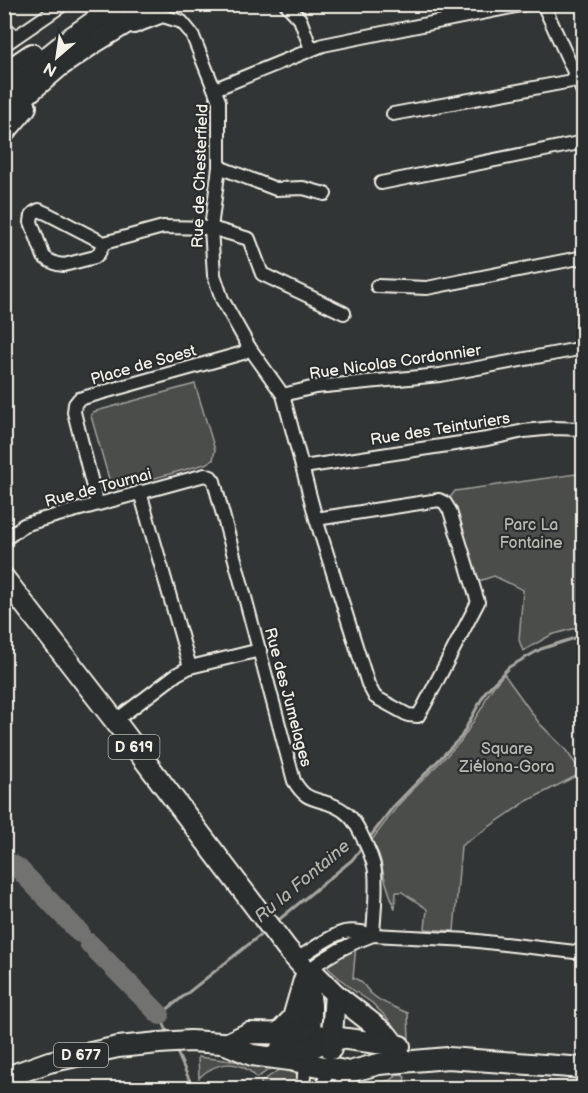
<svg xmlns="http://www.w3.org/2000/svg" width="588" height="1093" viewBox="0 0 588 1093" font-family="'Balsamiq Sans',sans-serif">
<rect width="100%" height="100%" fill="#323535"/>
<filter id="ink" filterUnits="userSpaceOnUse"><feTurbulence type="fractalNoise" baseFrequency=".0167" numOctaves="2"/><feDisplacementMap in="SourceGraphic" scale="12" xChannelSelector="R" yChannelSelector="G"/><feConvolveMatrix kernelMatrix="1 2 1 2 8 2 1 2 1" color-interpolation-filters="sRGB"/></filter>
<g filter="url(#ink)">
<!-- green -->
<g fill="#4b4d4c" stroke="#a09f9a" stroke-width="1.5">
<polygon points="195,384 215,450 213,460 205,464 116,489 111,486 91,416 93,412"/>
<polygon points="583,473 583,626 551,635 523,651 519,640 523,590 494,576 479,581 456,510 449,499 455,491"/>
<path d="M504,674L539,723L565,749L582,773L527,801L461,846L454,931L425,929L427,909L402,892H396L395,909C391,897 386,885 383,872C380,857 380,855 371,841L399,804L461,741L483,706L487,696L493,687Z"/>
<path d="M356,945L353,978C365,981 364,989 374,996C384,1004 396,1008 408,1013L409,1040L407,1041L396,1033L392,1029L389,1020L372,1003L353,990L329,969L327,965L330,959Z"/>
<path d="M198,1057L260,1064L272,1067L257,1078C239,1058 216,1061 199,1078Z"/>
<polygon points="280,1069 298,1074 299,1077 299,1088 262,1088 261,1082"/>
<polygon points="399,1074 405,1077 402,1088 360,1088 391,1080"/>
</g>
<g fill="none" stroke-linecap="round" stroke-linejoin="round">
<!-- stream -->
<g stroke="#a6a5a0" stroke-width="3">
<polyline points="367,841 393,807 461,737 486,691 509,667 541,649 584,635"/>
<polyline points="276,922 352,860 363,846"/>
<polyline points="169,1036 160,1015 264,932"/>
<polyline points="176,1050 193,1088"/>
</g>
<!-- river -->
<g stroke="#727370" stroke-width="20">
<polyline points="4,860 18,868 80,933"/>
<polyline points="89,943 160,1015"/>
</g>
<!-- street casing -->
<g stroke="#f4f1e8" stroke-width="16">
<g id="street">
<polyline points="286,4 300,19 311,49"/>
<polyline points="543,4 584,94"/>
<polyline points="4,26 15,37"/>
<polyline points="134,27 163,16 182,22 192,34 219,101 219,167 211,228 214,275 222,299 249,347 283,395 316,519 368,684 375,697 408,715 418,716 424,706 478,602 450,511 445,503 439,500 316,519"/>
<polyline points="4,45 64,4"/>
<polyline points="215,89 323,45 526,4"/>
<polyline points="393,114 577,80"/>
<polyline points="219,167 276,189 303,188 325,194"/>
<polyline points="381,183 584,142"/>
<polyline points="104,243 99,253 95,257 64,265 57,264 50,261 44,257 31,222 32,215 35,212 39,210 48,214 104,243 163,227 211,228 249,239 262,274 344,313"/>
<polyline points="377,286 427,288 584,257"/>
<polyline points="283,395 315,387 440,375 584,348"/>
<polyline points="303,467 487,439 524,431 554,428 584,429"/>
<polyline points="140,492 190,667"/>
<polyline points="97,503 74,412 75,404 79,399 243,353 249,347"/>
<path d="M4,540L24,525L40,520L205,475L211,477L214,481L294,781C307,803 315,797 335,806C348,812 354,820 360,832C366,844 373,857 375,871C377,892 374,914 373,935"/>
<polyline points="115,721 177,674 190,667 260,650"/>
<path d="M296,960C308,952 331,935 344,932C354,930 364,932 373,935L469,940L584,953"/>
<path d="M307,971C328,955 347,944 373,935"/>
<polyline points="303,1088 305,1063"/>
<polyline points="322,1088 329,1067"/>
<polyline points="338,1088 349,1072"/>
</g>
</g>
<!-- primary casing -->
<g stroke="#f4f1e8" stroke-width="24">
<g id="primary">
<polyline points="4,73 32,54"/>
<polyline points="4,92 72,37 119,4"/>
<polyline points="4,114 60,66 92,44 157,4"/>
<polyline points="4,133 26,107"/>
<polyline points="4,578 115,721 287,949 307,971 316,975 335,994 387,1035 394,1044"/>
<polyline points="307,971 311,1005 311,1019 307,1046"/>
<polyline points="279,1033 293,1018 304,980"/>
<polyline points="226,1044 252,1055 290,1060 349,1072 379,1064 448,1058 584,1068"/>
<polyline points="226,1044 249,1033 309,1034 400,1046"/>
<polyline points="281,1048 307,1050 333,1038"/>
<polyline points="331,1049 335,994"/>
<polyline points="4,1078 49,1062 118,1047 159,1043 190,1041 237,1044"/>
</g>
</g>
<!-- street -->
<use href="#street" stroke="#2a2d2e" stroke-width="12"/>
<!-- primary -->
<use href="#primary" stroke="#2a2d2e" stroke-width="20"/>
</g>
</g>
<g text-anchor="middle" stroke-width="4.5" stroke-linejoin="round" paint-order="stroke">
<!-- shield labels -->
<g fill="#2a2d2e" stroke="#b7b6b0" stroke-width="1.5">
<rect x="108.5" y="735" width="51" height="24" rx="4.5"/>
<rect x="54" y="1043" width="54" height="24" rx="4.5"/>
</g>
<g font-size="15" font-weight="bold" fill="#f4f1e8">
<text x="134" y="752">D 619</text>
<text x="81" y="1060">D 677</text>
</g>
<!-- street labels -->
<g font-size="16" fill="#f4f1e8" stroke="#2a2d2e">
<text transform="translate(199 176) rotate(-88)" y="6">Rue de Chesterfield</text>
<text transform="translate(395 361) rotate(-8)" y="6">Rue Nicolas Cordonnier</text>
<text transform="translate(143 364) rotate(-16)" y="6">Place de Soest</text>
<text transform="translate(440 428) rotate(-9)" y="6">Rue des Teinturiers</text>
<text transform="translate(98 487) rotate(-15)" y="6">Rue de Tournai</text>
<text transform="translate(289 697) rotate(75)" y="6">Rue des Jumelages</text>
</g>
<!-- park labels -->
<g font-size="16" fill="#b9b8b1" stroke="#2a2d2e">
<text x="531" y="530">Parc La<tspan x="531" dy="18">Fontaine</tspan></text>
<text x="507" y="754">Square<tspan x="507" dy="18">Ziélona-Gora</tspan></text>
</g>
<!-- water labels -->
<g font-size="18" font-style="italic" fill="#b3b2ac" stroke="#2a2d2e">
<text transform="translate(302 881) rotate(-40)" y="6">Ru la Fontaine</text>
</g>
</g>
<!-- margin -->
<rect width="588" height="1093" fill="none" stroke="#2a2d2e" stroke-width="24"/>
<rect x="12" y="12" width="564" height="1069" fill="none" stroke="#f4f1e8" stroke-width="2" filter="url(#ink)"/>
<!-- north arrow -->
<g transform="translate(57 57) rotate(209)" stroke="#2a2d2e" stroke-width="4.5" paint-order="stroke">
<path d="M0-4.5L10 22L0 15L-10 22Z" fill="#f4f1e8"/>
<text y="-9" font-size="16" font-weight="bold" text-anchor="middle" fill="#f4f1e8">N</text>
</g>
</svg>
